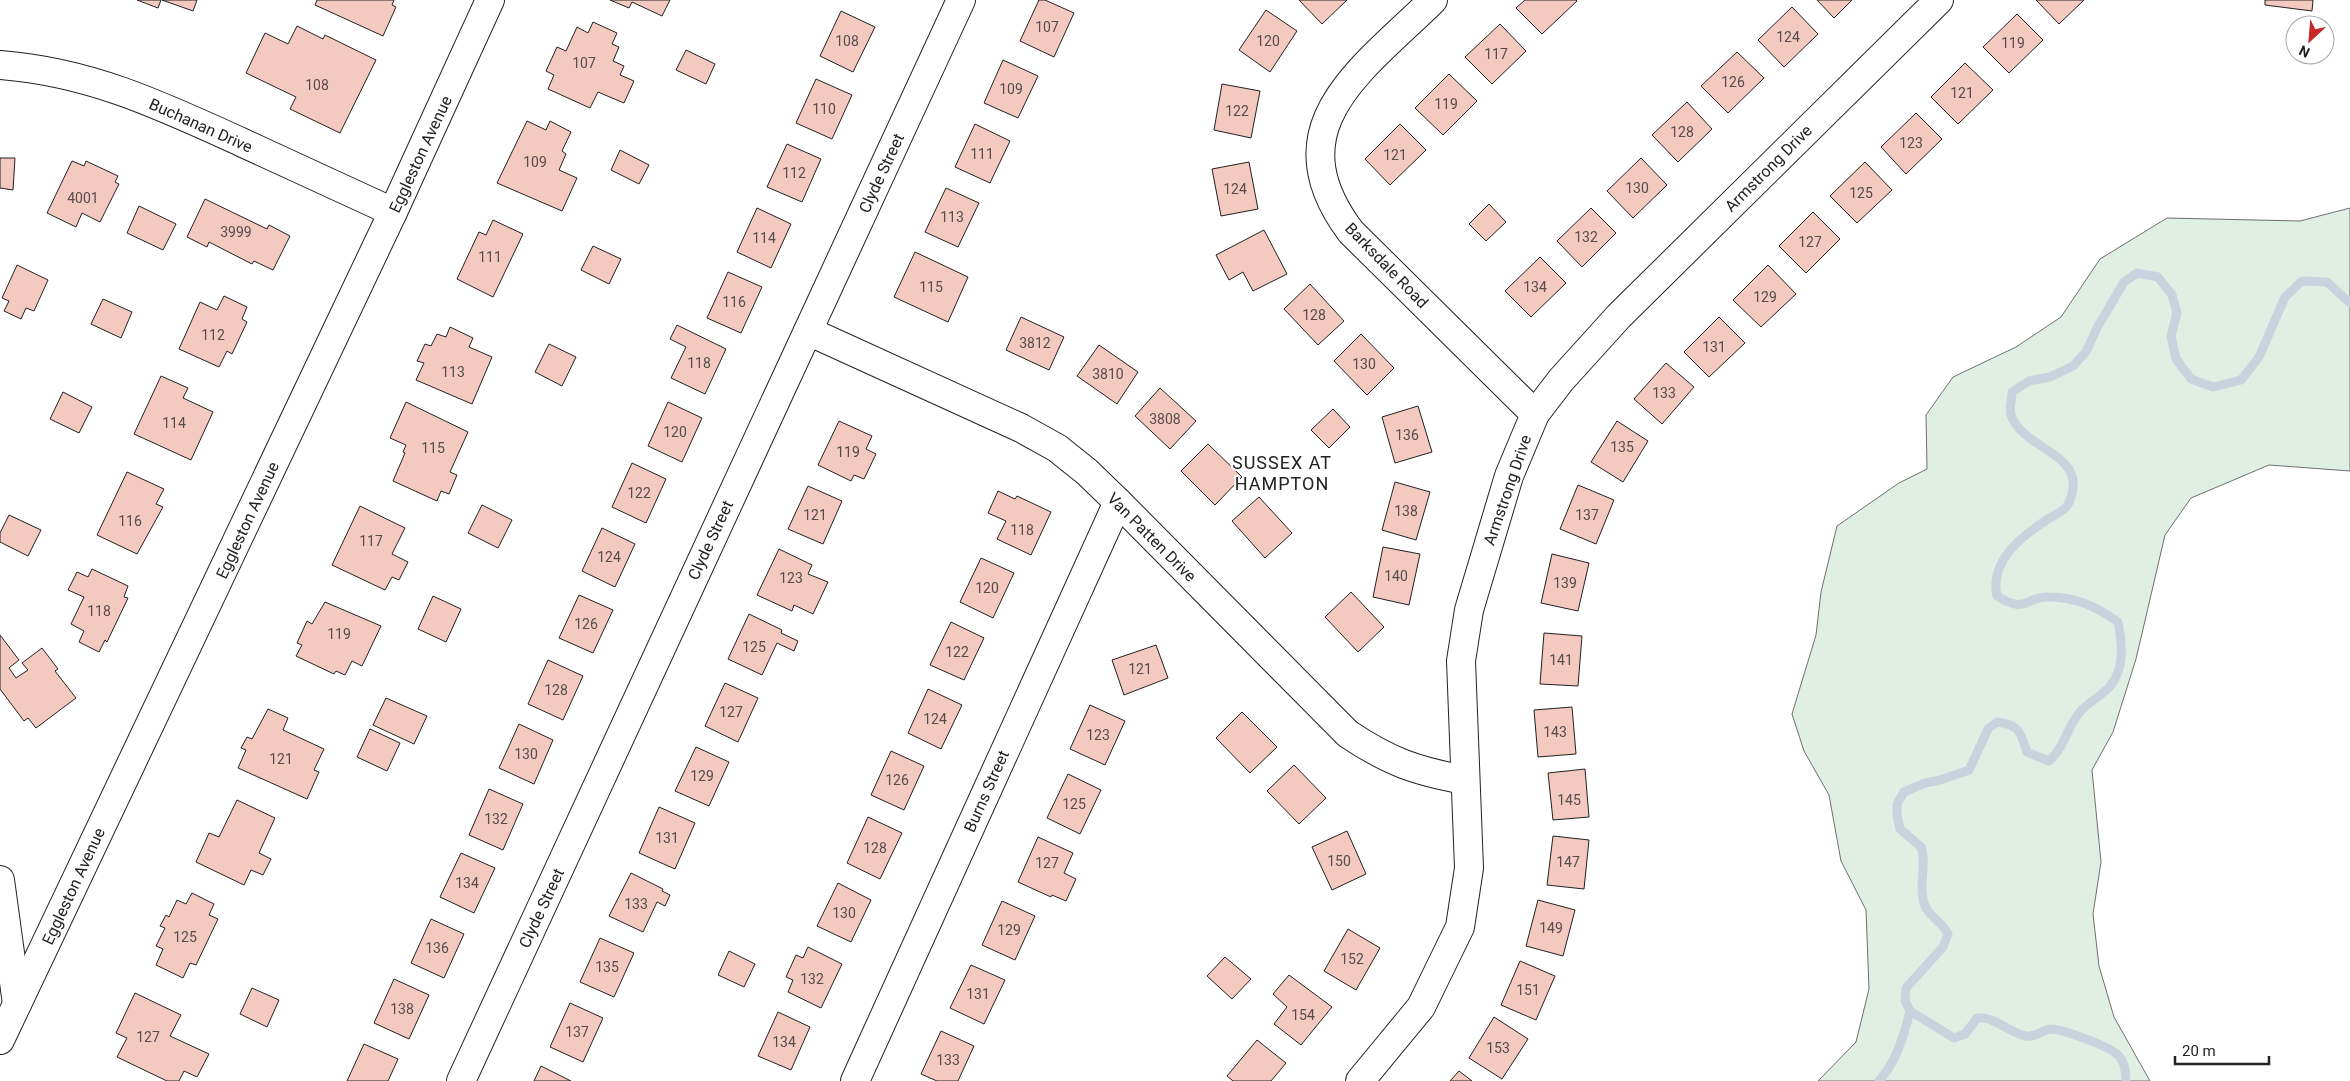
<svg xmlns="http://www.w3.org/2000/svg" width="2350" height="1081" viewBox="0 0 2350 1081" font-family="Roboto,sans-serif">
<rect width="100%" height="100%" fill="#fff"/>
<!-- green -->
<polygon fill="#e0efe3" stroke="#6f6f6f" points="2350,208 2350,471 2269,465 2191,498 2165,535 2136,659 2113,732 2092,770 2101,862 2093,914 2099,966 2114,1017 2150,1081 1818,1081 1856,1042 1869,989 1866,910 1841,861 1829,795 1804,751 1792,714 1816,635 1821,592 1837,526 1899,483 1927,469 1926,415 1953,377 2016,347 2061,317 2100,259 2167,218 2300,221"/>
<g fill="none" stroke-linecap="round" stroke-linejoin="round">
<!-- stream -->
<g stroke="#c7d3dd" stroke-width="9">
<path d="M1879,1081C1896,1062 1904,1036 1910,1011"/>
<path d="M2126,1081C2126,1072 2125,1063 2119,1056C2109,1046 2065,1030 2051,1029C2042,1029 2037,1038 2026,1036C2009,1033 1995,1016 1977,1018L1965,1034L1954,1038L1910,1011L1905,1001L1906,988L1943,947L1948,934C1941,920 1925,915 1923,899C1919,881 1927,865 1921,847L1900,829L1897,815V804L1904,792L1925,783L1940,780L1969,770L1988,729L1997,722C2020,725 2020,732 2027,752L2049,761C2064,748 2067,728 2079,713C2088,702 2102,696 2111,685C2125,667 2122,643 2118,622C2098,607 2075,597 2049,597C2025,596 2027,615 1997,596C1989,561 2022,536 2048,519C2054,515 2064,511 2067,506C2070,502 2073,492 2073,487C2077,453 2021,446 2011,415C2009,409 2012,399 2012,392L2029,381L2050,377L2073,366L2086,352L2097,328L2124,282L2137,273L2158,277L2172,295L2177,313L2171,336L2176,359L2191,379L2213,387L2241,380L2259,357L2285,297L2302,281L2327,282L2350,303"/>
</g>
</g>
<!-- building -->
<g fill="#f3c9c0" stroke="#222">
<polygon points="137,0 161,0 158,8"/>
<polygon points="162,0 197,0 193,11"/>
<polygon points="317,0 394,0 392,5 396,7 383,36 315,5"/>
<polygon points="610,0 670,0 662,16 632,2 629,8"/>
<polygon points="1039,0 1045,0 1074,13 1054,57 1020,41"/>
<polygon points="1299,0 1347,0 1322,24"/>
<polygon points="1525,0 1576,0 1577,1 1542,34 1516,8"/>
<polygon points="1817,0 1852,0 1834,18"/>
<polygon points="2036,0 2084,0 2059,24"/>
<polygon points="2265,0 2313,0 2312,11 2265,5"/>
<polygon points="1792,7 1818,34 1784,67 1758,40"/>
<polygon points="1266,10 1297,31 1270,72 1239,50"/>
<polygon points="841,11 875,27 853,72 820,56"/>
<polygon points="2017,14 2043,40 2009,73 1983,47"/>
<polygon points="593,22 617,33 612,44 619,47 613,61 624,66 620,75 634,81 624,103 598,92 590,108 548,89 554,75 546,71 557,47 566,51 577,27 588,33"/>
<polygon points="1500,24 1526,51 1492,84 1465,57"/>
<polygon points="297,26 323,39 325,35 376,60 340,133 290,109 296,97 246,73 265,33 288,44"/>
<polygon points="686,50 715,64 706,84 676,70"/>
<polygon points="1737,52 1764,78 1728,113 1701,86"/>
<polygon points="1003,60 1038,76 1018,118 984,103"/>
<polygon points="1965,63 1993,90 1958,124 1931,97"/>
<polygon points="1449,74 1477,101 1443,135 1415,108"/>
<polygon points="816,79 852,95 832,139 796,123"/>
<polygon points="1222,84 1260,91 1251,138 1214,130"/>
<polygon points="1687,102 1712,129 1678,162 1652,135"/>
<polygon points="1916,113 1942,139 1906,174 1881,147"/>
<polygon points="527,121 546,130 550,121 571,132 562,151 566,154 559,170 577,178 562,211 497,183"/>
<polygon points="975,124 1010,141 990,183 955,167"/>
<polygon points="1400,124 1426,150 1390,185 1365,159"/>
<polygon points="787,144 821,159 802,202 767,187"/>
<polygon points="620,150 649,165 639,184 611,170"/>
<polygon points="0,158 15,158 13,190 0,188"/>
<polygon points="1641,158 1667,185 1633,218 1607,191"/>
<polygon points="72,161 84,166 86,161 118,176 115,182 119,184 100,222 82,213 76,227 47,213"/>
<polygon points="1249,162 1258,209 1221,216 1212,169"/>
<polygon points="1865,162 1892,190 1857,223 1830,196"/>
<polygon points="946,188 979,203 958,247 925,232"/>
<polygon points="205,199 267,229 269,225 290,236 273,270 254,261 252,264 209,242 207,247 187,237"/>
<polygon points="1489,204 1506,222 1486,241 1469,224"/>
<polygon points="139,206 176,224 163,250 127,233"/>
<polygon points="757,208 791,224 771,268 737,252"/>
<polygon points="1591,208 1616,233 1582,267 1557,241"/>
<polygon points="1813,212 1840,239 1806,273 1779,246"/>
<polygon points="493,220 523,234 493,297 457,279 479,232 486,235"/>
<polygon points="1264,230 1287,274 1253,291 1243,272 1229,280 1216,255"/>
<polygon points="593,246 621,259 609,284 581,270"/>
<polygon points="915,252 968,277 948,322 894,297"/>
<polygon points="1540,257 1566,283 1531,317 1505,291"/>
<polygon points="17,265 48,280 34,311 26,308 21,319 4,311 9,301 2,298"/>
<polygon points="1768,265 1796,294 1761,327 1733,300"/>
<polygon points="728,272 762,287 741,333 707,318"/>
<polygon points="1310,284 1344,321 1318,345 1284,309"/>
<polygon points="224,296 247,307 242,319 247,322 232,354 227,351 219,367 179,349 200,302 217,310"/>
<polygon points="103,299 132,312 121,338 91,324"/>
<polygon points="1021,317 1064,337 1049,370 1006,350"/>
<polygon points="1719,317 1745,343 1709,377 1684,352"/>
<polygon points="677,325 726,349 705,394 671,378 686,347 670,339"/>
<polygon points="450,327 473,338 469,347 492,357 472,404 416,380 424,363 417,361 425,344 431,346 437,334 446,337"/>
<polygon points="1361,334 1394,368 1367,395 1334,361"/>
<polygon points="549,344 576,357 562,386 535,372"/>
<polygon points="1099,345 1138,372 1117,404 1077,376"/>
<polygon points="1666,363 1694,387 1662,424 1634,399"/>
<polygon points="161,376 188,388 183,398 213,412 191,460 134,434"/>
<polygon points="1160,388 1196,421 1170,449 1135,416"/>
<polygon points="63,392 92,407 79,433 50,419"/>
<polygon points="406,402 468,432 450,472 457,475 449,494 441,491 437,501 393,481 405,453 403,452 406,445 390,438"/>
<polygon points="668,402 702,418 682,462 648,446"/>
<polygon points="1418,406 1432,452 1395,463 1382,417"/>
<polygon points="1333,409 1350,427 1329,448 1311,430"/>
<polygon points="839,421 872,436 866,449 876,454 864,479 854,475 851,481 818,465"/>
<polygon points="1617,421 1648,441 1623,482 1591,462"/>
<polygon points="1208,444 1242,477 1215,505 1181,471"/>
<polygon points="632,463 666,479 646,523 612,507"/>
<polygon points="127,472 164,489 156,504 163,507 137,554 97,535"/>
<polygon points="1395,482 1430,492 1416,540 1382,530"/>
<polygon points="1578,485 1614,500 1596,544 1560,529"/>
<polygon points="808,486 842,501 823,544 788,529"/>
<polygon points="998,491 1015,499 1017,496 1051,512 1031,555 997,539 1006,521 988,513"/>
<polygon points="1259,497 1292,533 1265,558 1232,521"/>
<polygon points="482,505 512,520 498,548 468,533"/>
<polygon points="360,506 405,528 392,554 408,562 399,580 392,577 385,590 332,565"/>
<polygon points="9,515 41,530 28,556 0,542 0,533"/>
<polygon points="602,528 635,544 615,587 582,571"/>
<polygon points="1383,547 1420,554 1409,605 1373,597"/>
<polygon points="779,549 812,565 808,574 828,582 813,614 794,605 792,611 757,595"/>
<polygon points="1552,554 1589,563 1578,611 1541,603"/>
<polygon points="981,558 1014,573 993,618 960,602"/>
<polygon points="92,569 128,586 124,597 128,598 107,642 105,640 99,652 79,642 84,631 71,624 84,597 68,590 77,572 88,577"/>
<polygon points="1351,592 1384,627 1358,652 1325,617"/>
<polygon points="579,595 613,610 593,653 559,638"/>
<polygon points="433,596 461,609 446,642 418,629"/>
<polygon points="325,602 381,626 362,666 352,661 345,675 336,671 334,674 296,656 302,645 297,643 307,621 312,624"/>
<polygon points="749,614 782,630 781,633 798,641 794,651 777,643 762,675 728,659"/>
<polygon points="951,622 984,638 964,680 930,665"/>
<polygon points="1544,633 1582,636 1578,686 1540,684"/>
<polygon points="0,635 19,660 9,668 16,678 28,670 22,663 42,648 58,669 55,671 76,698 36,728 28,718 24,721 0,689"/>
<polygon points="1156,645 1168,678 1124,695 1112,660"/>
<polygon points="548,660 583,676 563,720 528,704"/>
<polygon points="725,683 758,698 738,742 705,726"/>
<polygon points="928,689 962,705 941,749 908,733"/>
<polygon points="386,698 427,716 414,744 373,725"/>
<polygon points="1090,705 1125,721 1105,765 1070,749"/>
<polygon points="1572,707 1576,754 1538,757 1534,710"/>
<polygon points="268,709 288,718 283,730 324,749 314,770 319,772 307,799 238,768 246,750 241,748 247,737 252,739"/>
<polygon points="1242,712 1277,747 1250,773 1216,738"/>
<polygon points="519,724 553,740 534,784 499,768"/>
<polygon points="370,729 400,743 387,771 357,757"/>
<polygon points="696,747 729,762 709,806 675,791"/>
<polygon points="891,751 924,766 904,810 871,795"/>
<polygon points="1294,765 1326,798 1299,824 1267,791"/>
<polygon points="1585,769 1589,817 1553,820 1548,773"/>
<polygon points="1068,774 1101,790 1080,834 1047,818"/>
<polygon points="489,789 523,804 503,850 469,835"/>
<polygon points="237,800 275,818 259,853 271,859 263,875 251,870 244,885 196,862 209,833 219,837"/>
<polygon points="659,807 695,823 675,869 639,853"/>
<polygon points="868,817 902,833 880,879 847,863"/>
<polygon points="1347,831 1366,874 1332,890 1312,847"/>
<polygon points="1553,836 1589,840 1584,889 1547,885"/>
<polygon points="1038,837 1073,853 1064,873 1076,879 1066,901 1052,895 1051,897 1018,882"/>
<polygon points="461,853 495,868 474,913 440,897"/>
<polygon points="631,873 663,889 662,891 670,895 665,906 657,902 643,932 609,916"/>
<polygon points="838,883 871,900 851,942 817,926"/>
<polygon points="192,893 214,904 209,915 218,919 196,965 190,963 183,978 156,965 163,949 156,946 165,928 160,926 166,915 169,917 177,900 186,904"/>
<polygon points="1538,900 1575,910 1563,956 1526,946"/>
<polygon points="1002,901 1035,916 1015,960 982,945"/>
<polygon points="431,919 464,934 444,978 411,963"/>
<polygon points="1348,929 1380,948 1356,990 1324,971"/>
<polygon points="600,938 634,953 614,997 580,982"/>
<polygon points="808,947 842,964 821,1008 788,992 793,980 786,977 796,955 803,958"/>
<polygon points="729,951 755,964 744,987 718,975"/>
<polygon points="1225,957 1251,979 1232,999 1207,976"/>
<polygon points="1520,961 1555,976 1536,1020 1501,1005"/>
<polygon points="971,965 1005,980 984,1024 950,1008"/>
<polygon points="1289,975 1332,1007 1301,1045 1274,1024 1287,1007 1273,994"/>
<polygon points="394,979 429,995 409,1039 374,1023"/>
<polygon points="252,988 279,1000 267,1027 240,1014"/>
<polygon points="135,993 181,1015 170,1036 209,1054 197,1077 184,1071 179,1081 167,1081 117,1057 127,1038 116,1033"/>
<polygon points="570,1003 603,1018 583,1062 550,1047"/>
<polygon points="778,1012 810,1027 791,1070 758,1056"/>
<polygon points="1494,1017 1528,1039 1502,1079 1469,1058"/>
<polygon points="941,1031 974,1046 958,1081 937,1081 921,1074"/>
<polygon points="1257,1040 1286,1063 1271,1081 1233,1081 1227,1076"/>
<polygon points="364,1044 398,1059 388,1081 347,1081"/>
<polygon points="541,1066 571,1081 534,1081"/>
<polygon points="1459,1071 1472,1081 1450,1081"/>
</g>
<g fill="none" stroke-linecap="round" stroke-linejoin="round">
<!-- minor casing -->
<g stroke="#222" stroke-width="30">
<g id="minor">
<path d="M1433,0C1362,70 1272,127 1351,232L1535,414"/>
<path d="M0,65C90,72 160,105 241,142C292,165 342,189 393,212"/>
<path d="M808,331L1021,428L1057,448L1087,472L1118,502L1348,734C1390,762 1416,771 1465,780"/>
<polyline points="0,880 17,1004"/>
<polyline points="0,1040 393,212 490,0"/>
<polyline points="461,1081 961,0"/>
<polyline points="855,1081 1118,502"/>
<polyline points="1360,1081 1421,1007 1460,927 1469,868 1461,661 1469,610 1509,476 1535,414 1561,380 1619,316 1939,0"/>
</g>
</g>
<!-- minor -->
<use href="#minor" stroke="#fff" stroke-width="28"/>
</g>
<g text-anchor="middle" stroke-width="4" stroke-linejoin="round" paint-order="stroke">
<!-- number labels -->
<g font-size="14" fill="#564c4a">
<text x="1047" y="32">107</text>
<text x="1788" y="42">124</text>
<text x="847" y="46">108</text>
<text x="1268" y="46">120</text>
<text x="2013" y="48">119</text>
<text x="1496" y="59">117</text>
<text x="584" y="68">107</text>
<text x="1733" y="87">126</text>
<text x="317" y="90">108</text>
<text x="1011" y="94">109</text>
<text x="1962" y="98">121</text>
<text x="1446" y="109">119</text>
<text x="824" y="114">110</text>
<text x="1237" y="116">122</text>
<text x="1682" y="137">128</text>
<text x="1911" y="148">123</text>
<text x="982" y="159">111</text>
<text x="1395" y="160">121</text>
<text x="535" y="167">109</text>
<text x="794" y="178">112</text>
<text x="1637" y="193">130</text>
<text x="1235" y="194">124</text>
<text x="1861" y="198">125</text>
<text x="83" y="203">4001</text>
<text x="952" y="222">113</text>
<text x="236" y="237">3999</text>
<text x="1586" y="242">132</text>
<text x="764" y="243">114</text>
<text x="1810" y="247">127</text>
<text x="490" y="262">111</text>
<text x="931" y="292">115</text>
<text x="1535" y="292">134</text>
<text x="1765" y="302">129</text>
<text x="734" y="307">116</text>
<text x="1314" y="320">128</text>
<text x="213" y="340">112</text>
<text x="1035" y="348">3812</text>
<text x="1714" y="352">131</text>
<text x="699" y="368">118</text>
<text x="1364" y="369">130</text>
<text x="453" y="377">113</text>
<text x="1108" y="379">3810</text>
<text x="1664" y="398">133</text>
<text x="1165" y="424">3808</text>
<text x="174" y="428">114</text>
<text x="675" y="437">120</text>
<text x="1407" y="440">136</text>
<text x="1622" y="452">135</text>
<text x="433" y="453">115</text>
<text x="848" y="457">119</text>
<text x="639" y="498">122</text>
<text x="1406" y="516">138</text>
<text x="815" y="520">121</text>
<text x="1587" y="520">137</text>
<text x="130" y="526">116</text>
<text x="1022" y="535">118</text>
<text x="371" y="546">117</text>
<text x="609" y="562">124</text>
<text x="1396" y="581">140</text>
<text x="791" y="583">123</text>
<text x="1565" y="588">139</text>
<text x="987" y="593">120</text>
<text x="99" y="616">118</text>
<text x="586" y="629">126</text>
<text x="339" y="639">119</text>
<text x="754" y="652">125</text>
<text x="957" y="657">122</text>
<text x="1561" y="665">141</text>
<text x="1140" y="674">121</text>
<text x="556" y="695">128</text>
<text x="731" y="717">127</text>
<text x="935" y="724">124</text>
<text x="1555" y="737">143</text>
<text x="1098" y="740">123</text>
<text x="526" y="759">130</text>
<text x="281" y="764">121</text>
<text x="702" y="781">129</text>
<text x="897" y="785">126</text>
<text x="1569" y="805">145</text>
<text x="1074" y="809">125</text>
<text x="496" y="824">132</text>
<text x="667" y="843">131</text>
<text x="875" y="853">128</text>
<text x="1339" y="866">150</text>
<text x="1568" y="867">147</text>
<text x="1047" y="868">127</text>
<text x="467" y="888">134</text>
<text x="636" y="909">133</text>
<text x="844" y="918">130</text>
<text x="1551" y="933">149</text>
<text x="1009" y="935">129</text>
<text x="185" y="942">125</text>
<text x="437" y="953">136</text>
<text x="1352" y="964">152</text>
<text x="607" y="972">135</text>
<text x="812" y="984">132</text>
<text x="1528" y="995">151</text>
<text x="978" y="999">131</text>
<text x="402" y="1014">138</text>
<text x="1303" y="1020">154</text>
<text x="577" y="1037">137</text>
<text x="148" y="1042">127</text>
<text x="784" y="1047">134</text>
<text x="1498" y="1053">153</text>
<text x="948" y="1065">133</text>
</g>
<!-- street labels -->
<g font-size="16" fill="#222" stroke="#fff">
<text transform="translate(201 125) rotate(24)" y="6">Buchanan Drive</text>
<text transform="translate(420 154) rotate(-65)" y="6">Eggleston Avenue</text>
<text transform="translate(1768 168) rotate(-45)" y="6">Armstrong Drive</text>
<text transform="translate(881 173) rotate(-65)" y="6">Clyde Street</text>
<text transform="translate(1387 265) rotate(46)" y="6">Barksdale Road</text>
<text transform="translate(1507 490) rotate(-71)" y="6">Armstrong Drive</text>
<text transform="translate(247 520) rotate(-65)" y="6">Eggleston Avenue</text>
<text transform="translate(1152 537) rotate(45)" y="6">Van Patten Drive</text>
<text transform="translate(710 540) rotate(-65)" y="6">Clyde Street</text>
<text transform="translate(986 791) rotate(-66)" y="6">Burns Street</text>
<text transform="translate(73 886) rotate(-65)" y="6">Eggleston Avenue</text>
<text transform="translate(541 908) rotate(-65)" y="6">Clyde Street</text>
</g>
<!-- neighbourhood labels -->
<g font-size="18" letter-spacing="1" fill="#222" stroke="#fff">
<text x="1282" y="469">SUSSEX AT<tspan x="1282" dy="21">HAMPTON</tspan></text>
</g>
</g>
<!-- north arrow -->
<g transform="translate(2310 40) rotate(206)"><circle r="24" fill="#ffffff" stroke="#a7a7a7"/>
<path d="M0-4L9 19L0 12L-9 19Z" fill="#c62828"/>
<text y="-8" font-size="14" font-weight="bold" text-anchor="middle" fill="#222222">N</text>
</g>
<!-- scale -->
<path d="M2175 1056v8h94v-8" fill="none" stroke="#222222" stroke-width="2.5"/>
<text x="2182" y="1056" font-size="15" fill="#222222" stroke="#ffffff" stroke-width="4" paint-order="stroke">20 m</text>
</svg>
